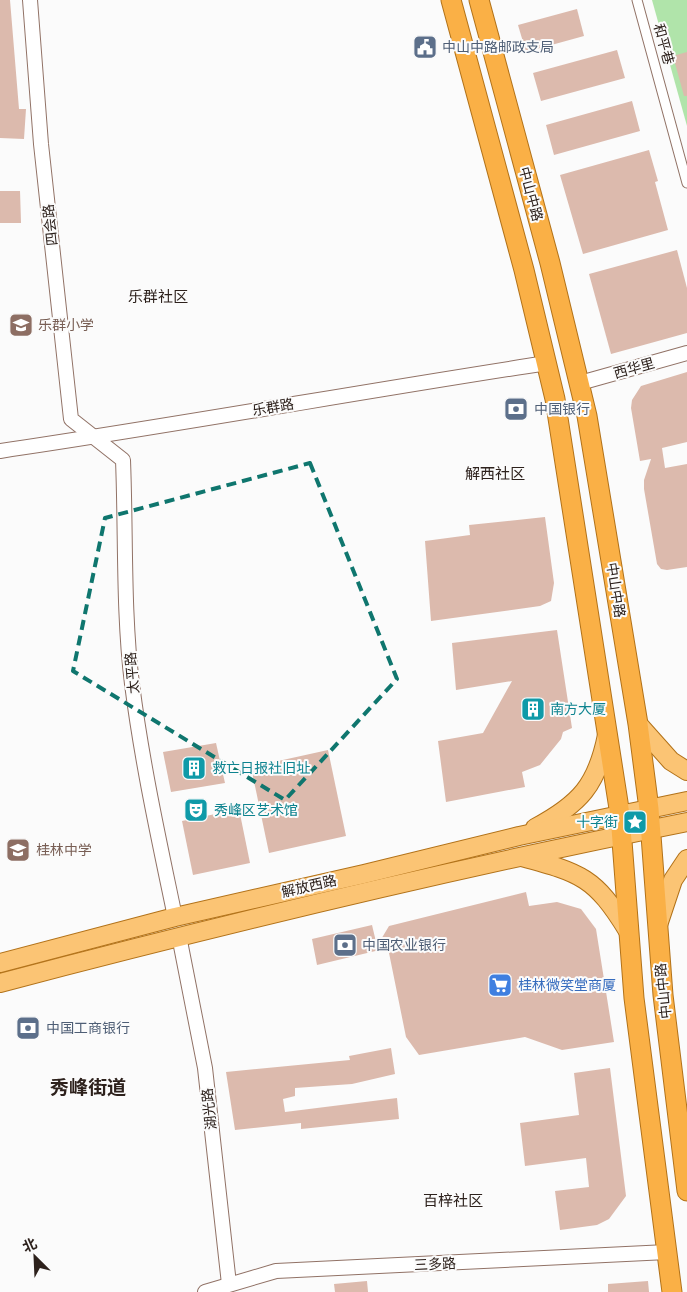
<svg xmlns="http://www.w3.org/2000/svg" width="687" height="1292" viewBox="0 0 687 1292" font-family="Montserrat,'Noto Sans SC',sans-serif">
<rect width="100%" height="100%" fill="#fbfbfb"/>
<!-- green -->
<polygon fill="#b0e4aa" points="652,0 687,0 687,126"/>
<!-- building -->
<g fill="#dcbaad">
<polygon points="0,0 10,0 19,109 26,109 24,139 0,138"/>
<polygon points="577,9 584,36 526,52 518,25"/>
<polygon points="617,50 625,78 541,101 533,73"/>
<polygon points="687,52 687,96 684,96 673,56"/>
<polygon points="632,101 640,131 554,155 546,125"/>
<polygon points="649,150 658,181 655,182 668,230 583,254 560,175"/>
<polygon points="0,191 20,191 21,223 0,223"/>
<polygon points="677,250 687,288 687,333 611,354 589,274"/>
<polygon points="687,372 687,442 662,448 665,468 687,464 687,567 667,570 661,569 657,564 644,489 644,480 651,459 640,461 631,408 632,400 641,386"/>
<polygon points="545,517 554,583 551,601 540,606 431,621 425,541 470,535 469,525"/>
<polygon points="557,630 572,728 563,732 561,739 540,765 522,772 525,787 446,802 438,741 483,733 512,681 456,690 452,643"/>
<polygon points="216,743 225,783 171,792 163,752"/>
<polygon points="328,750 346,836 269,853 251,767"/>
<polygon points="239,809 250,863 193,875 182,821"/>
<polygon points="526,892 529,906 557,902 581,909 596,929 614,1042 562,1050 525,1037 419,1055 406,1037 388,948 317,965 312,939 372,925 377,946 389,926"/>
<polygon points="391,1048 395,1074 352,1084 295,1088 295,1096 283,1099 285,1112 397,1098 399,1119 301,1129 301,1123 235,1130 226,1072 350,1060 349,1056"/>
<polygon points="610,1068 626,1196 609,1219 597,1225 560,1230 555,1191 589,1187 586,1158 525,1166 520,1123 579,1115 574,1073"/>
<polygon points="367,1281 368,1292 335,1292 334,1284"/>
<polygon points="648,1281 649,1292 608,1292 608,1284"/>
</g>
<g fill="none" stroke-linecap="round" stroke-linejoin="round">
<!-- pedestrian casing -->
<g stroke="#917266" stroke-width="11">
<polyline id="pedestrian" points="637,0 687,183"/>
</g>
<!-- tertiary casing -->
<g stroke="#917266" stroke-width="16">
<g id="tertiary">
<path d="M30,0L41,144L71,419L123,460C126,535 123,611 132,684C142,763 159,840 175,917"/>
<polyline points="580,383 687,353"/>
<path d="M0,451C183,424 364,391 547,363"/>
<polyline points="179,936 205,1068 229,1284"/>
<polyline points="205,1292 276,1271 667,1252"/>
</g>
</g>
<!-- primary casing -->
<g stroke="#b27219" stroke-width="20">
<g id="primary">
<polyline points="638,724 671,761 687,771"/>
<path d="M535,828C580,804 597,785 607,735"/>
<path d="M522,857C581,873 595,877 628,931"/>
<polyline points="658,925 673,880 687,859"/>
<polyline points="0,963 175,917 364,874 519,836 687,801"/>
<path d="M0,983C228,923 456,868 687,822"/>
</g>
</g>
<!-- trunk casing -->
<g stroke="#b27219" stroke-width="21">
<g id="trunk">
<polyline points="451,0 524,270 555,399 620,815 634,998 672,1292"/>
<polyline points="479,0 550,263 587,416 638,724 649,809 663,995 687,1191"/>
</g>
</g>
<!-- pedestrian -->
<use href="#pedestrian" stroke="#fff" stroke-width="9"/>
<!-- tertiary -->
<use href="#tertiary" stroke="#fff" stroke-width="14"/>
<!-- primary -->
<use href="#primary" stroke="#fbc474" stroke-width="18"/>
<!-- trunk -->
<use href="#trunk" stroke="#fab046" stroke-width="19"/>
</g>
<!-- marked area -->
<path fill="none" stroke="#0f766e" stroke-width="4" stroke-dasharray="10 6" stroke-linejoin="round" d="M310,463L397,679L285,800L73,671L105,518Z"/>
<!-- icons -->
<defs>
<g id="civic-square" transform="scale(1.25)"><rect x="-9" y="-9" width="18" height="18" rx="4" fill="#5c6f8a" stroke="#fbfbfb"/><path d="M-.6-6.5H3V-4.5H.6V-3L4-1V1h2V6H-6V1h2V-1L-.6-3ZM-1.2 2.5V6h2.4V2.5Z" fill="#fff"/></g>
<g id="school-square" transform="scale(1.25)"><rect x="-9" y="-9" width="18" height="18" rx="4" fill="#8d6e63" stroke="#fbfbfb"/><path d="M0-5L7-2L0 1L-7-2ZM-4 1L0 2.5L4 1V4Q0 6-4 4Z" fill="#fff"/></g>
<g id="bank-square" transform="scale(1.25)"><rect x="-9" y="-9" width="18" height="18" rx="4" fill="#5c6f8a" stroke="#fbfbfb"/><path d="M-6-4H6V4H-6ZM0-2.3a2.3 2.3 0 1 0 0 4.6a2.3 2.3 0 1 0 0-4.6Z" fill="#fff"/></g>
<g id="building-square" transform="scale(1.25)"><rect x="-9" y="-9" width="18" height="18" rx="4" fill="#0f9aa8" stroke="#fbfbfb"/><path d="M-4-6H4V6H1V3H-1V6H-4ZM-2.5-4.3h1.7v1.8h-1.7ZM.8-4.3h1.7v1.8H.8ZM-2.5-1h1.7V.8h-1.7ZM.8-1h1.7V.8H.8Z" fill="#fff"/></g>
<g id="theatre-square" transform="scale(1.25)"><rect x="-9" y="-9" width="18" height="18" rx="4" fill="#0f9aa8" stroke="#fbfbfb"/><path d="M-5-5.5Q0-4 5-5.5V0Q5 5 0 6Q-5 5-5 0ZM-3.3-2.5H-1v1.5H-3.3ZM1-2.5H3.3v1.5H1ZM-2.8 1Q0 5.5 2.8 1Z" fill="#fff"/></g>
<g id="sight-square" transform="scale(1.25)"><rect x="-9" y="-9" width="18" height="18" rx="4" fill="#0f9aa8" stroke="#fbfbfb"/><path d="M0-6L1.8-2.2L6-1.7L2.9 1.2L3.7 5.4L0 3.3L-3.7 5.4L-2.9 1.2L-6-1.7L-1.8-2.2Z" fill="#fff"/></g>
<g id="supermarket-square" transform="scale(1.25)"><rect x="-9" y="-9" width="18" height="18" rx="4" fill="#3f7fe0" stroke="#fbfbfb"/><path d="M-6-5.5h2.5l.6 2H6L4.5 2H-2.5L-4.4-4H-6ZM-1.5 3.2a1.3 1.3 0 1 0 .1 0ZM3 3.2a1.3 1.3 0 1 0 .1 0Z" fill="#fff"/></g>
</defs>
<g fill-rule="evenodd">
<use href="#civic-square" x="425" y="47"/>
<use href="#school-square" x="21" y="325"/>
<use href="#bank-square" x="516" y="409"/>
<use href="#building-square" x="533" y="709"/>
<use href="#building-square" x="194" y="768"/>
<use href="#theatre-square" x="196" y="810"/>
<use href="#sight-square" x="635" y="822"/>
<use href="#school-square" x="18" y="850"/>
<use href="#bank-square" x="345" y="945"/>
<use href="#supermarket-square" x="500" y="985"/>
<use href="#bank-square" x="28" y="1028"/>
</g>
<g text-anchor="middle" stroke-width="4" stroke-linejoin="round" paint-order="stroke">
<!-- street labels -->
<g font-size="14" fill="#2d211c" stroke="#fbfbfb">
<text transform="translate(664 44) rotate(75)" y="5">和平巷</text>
<text transform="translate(531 194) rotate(75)" y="5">中山中路</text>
<text transform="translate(50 225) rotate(-96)" y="5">四会路</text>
<text transform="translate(634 368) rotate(-16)" y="5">西华里</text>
<text transform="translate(273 407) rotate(-10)" y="5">乐群路</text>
<text transform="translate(616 590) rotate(81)" y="5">中山中路</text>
<text transform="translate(132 673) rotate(-95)" y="5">太平路</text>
<text transform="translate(309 886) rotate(-13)" y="5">解放西路</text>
<text transform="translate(663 991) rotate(-96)" y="5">中山中路</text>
<text transform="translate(209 1109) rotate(-96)" y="5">湖光路</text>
<text transform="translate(435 1264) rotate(-3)" y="5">三多路</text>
</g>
<!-- service labels -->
<g font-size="14" fill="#4e5e75" stroke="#fbfbfb" text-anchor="start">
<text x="442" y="52">中山中路邮政支局</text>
<text x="534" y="414">中国银行</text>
<text x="362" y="950">中国农业银行</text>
<text x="46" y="1033">中国工商银行</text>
</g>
<!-- education labels -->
<g font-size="14" fill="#785e54" stroke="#fbfbfb" text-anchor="start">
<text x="38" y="330">乐群小学</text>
<text x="36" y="855">桂林中学</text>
</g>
<!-- culture labels -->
<g font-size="14" fill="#0d838f" stroke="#fbfbfb" text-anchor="start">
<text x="550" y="714">南方大厦</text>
<text x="212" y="773">救亡日报社旧址</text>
<text x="214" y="815">秀峰区艺术馆</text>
<text x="618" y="827" text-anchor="end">十字街</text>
</g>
<!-- shop labels -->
<g font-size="14" fill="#366cbe" stroke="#fbfbfb" text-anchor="start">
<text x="518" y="990">桂林微笑堂商厦</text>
</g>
<!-- neighbourhood labels -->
<g font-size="15" fill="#2d211c" stroke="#fbfbfb">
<text x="158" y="302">乐群社区</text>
<text x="495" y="479">解西社区</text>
<text x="453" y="1206">百梓社区</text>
</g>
<!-- district labels -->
<g font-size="19" font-weight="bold" fill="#2d211c" stroke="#fbfbfb">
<text x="88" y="1094">秀峰街道</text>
</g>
</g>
<!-- north arrow -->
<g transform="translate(35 1257) rotate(336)" stroke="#fbfbfb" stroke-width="4" paint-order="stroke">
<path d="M0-4L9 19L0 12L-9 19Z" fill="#2d211c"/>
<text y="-8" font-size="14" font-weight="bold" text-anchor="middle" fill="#2d211c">北</text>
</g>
</svg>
